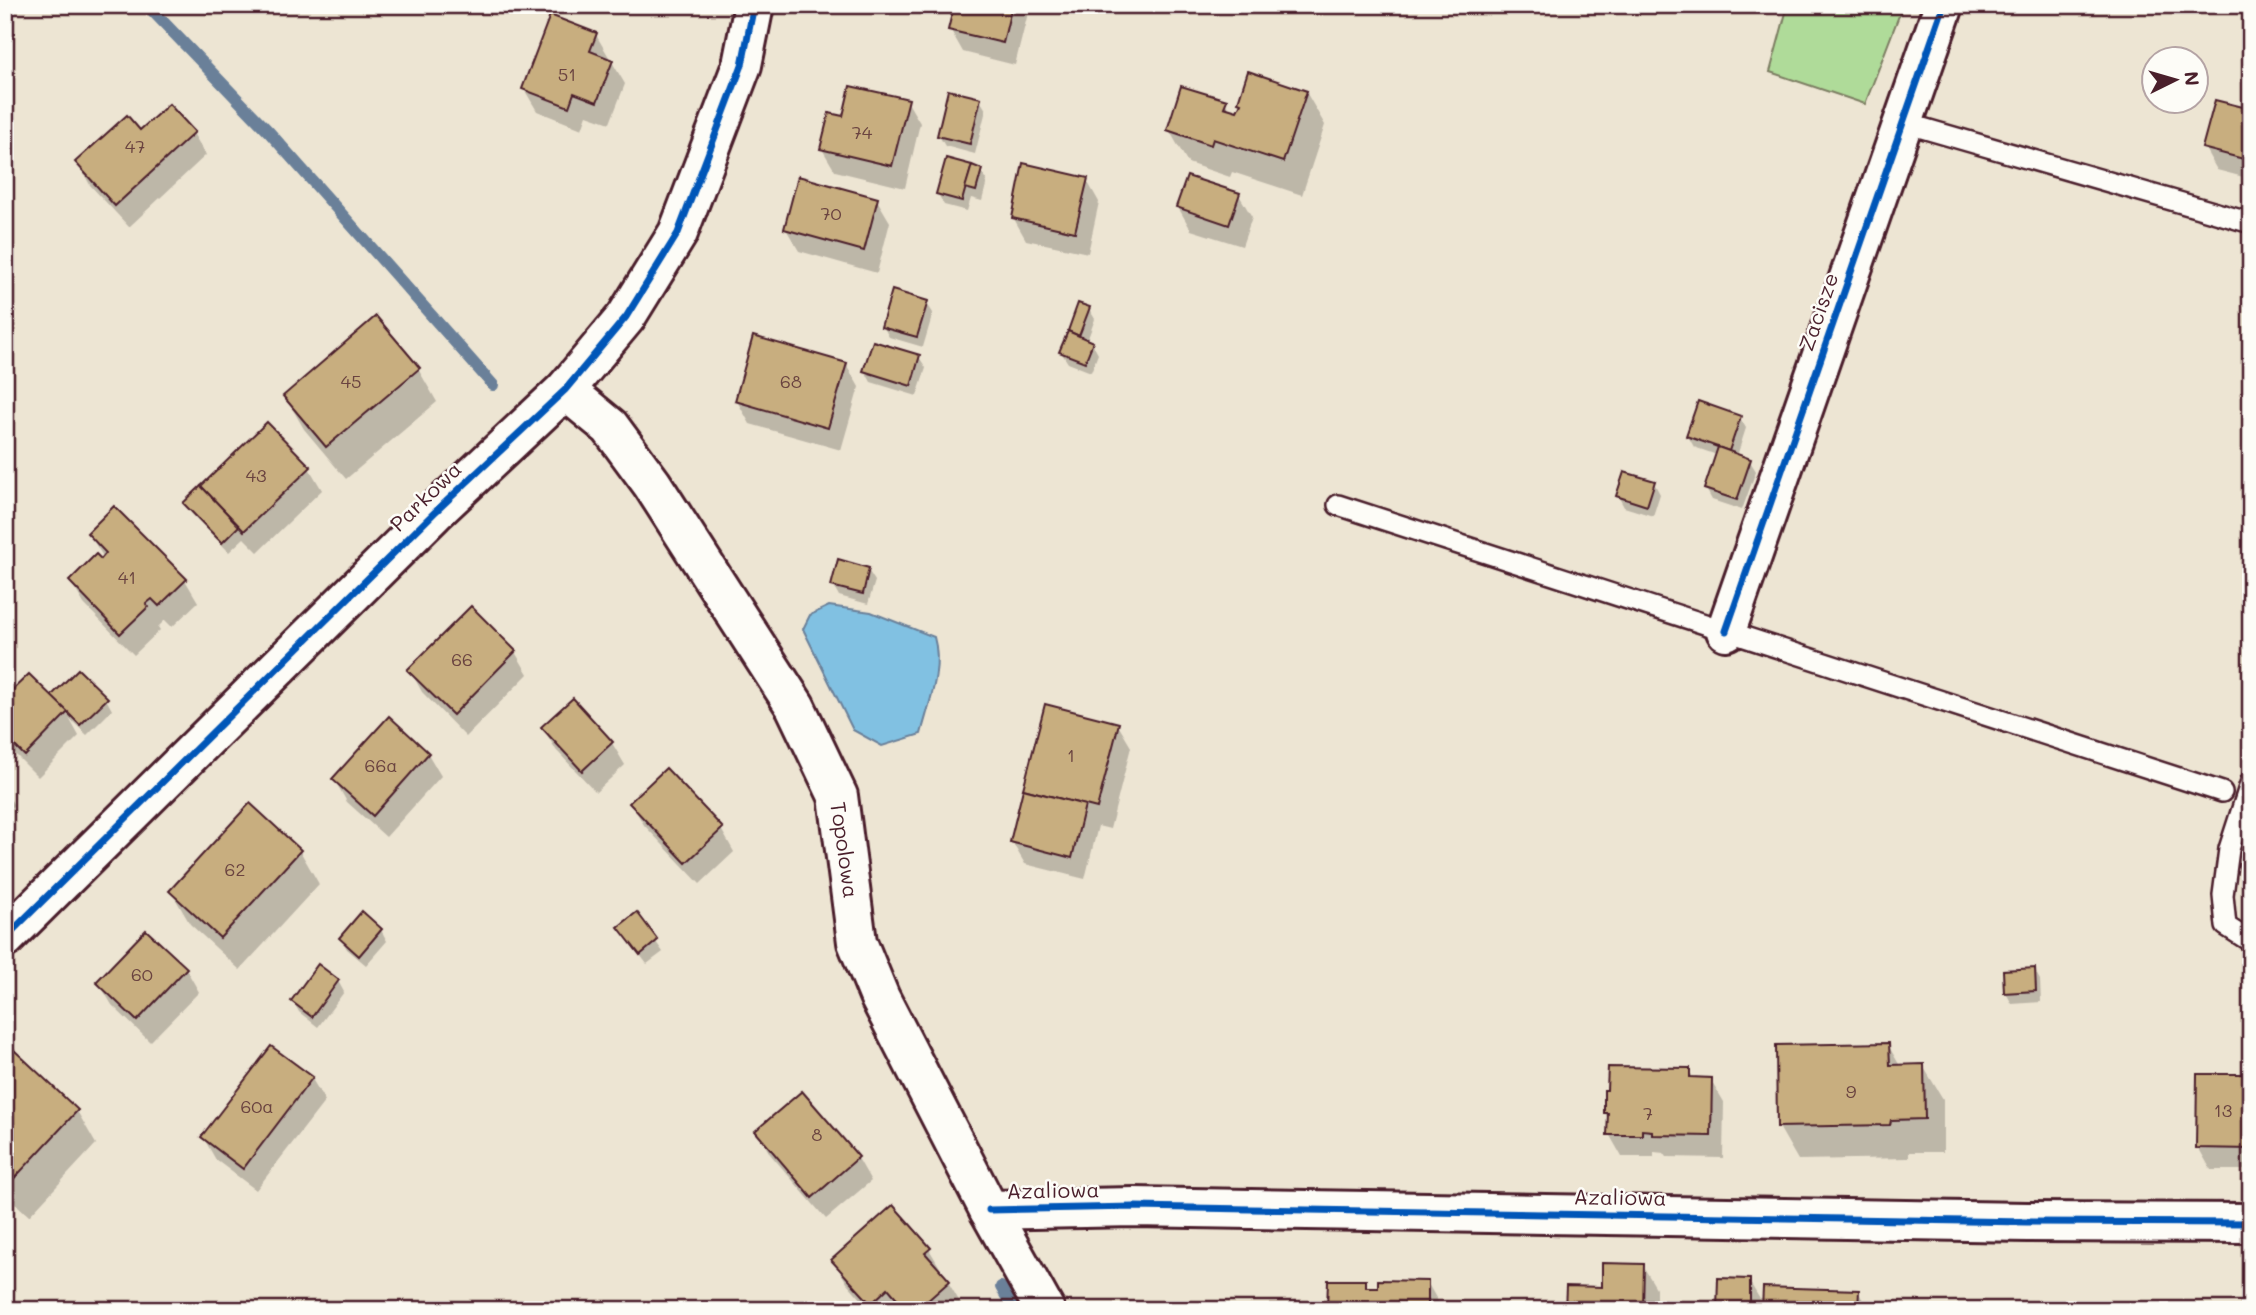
<svg xmlns="http://www.w3.org/2000/svg" width="2256" height="1315" viewBox="0 0 2256 1315" font-family="Mali,sans-serif">
<rect width="100%" height="100%" fill="#ede5d3"/>
<filter id="ink" filterUnits="userSpaceOnUse"><feTurbulence type="fractalNoise" baseFrequency=".0143" numOctaves="2"/><feDisplacementMap in="SourceGraphic" scale="14" xChannelSelector="R" yChannelSelector="G"/><feConvolveMatrix kernelMatrix="1 2 1 2 8 2 1 2 1" color-interpolation-filters="sRGB"/></filter>
<g filter="url(#ink)">
<!-- green -->
<polygon fill="#afdb99" stroke="#7c7d62" stroke-width="2" points="1788,5 1903,5 1865,104 1770,72"/>
<!-- water -->
<path fill="#81c1e2" stroke="#6b8099" stroke-width="2" d="M829,606L871,612L934,637C943,669 929,703 921,734L882,746L853,730L803,629L810,615Z"/>
<!-- shadow -->
<g fill="#0003">
<polygon points="951,5 1030,5 1015,65 963,52 950,29 954,11"/>
<polygon points="596,35 609,57 608,60 612,62 625,84 610,123 587,115 582,129 537,111 524,89"/>
<polygon points="1306,92 1325,125 1302,195 1232,172 1230,177 1188,163 1169,130 1225,102 1231,111 1238,113 1242,105 1240,101"/>
<polygon points="980,100 986,110 975,154 945,146 939,136"/>
<polygon points="907,101 920,123 905,188 835,171 822,149"/>
<polygon points="2251,111 2251,179 2217,170 2204,147"/>
<polygon points="140,132 193,133 206,155 129,227 90,185 78,163"/>
<polygon points="981,170 987,181 982,201 971,198 967,211 944,205 938,194"/>
<polygon points="1086,179 1099,202 1088,253 1026,240 1013,217"/>
<polygon points="1239,195 1252,217 1242,246 1191,230 1178,207"/>
<polygon points="877,200 890,222 877,273 799,251 786,229"/>
<polygon points="926,302 933,313 923,347 889,337 883,326"/>
<polygon points="1089,309 1095,319 1087,341 1092,343 1098,354 1091,372 1068,363 1061,352"/>
<polygon points="919,357 926,368 917,396 871,382 865,371"/>
<polygon points="846,364 859,387 841,450 750,424 737,401"/>
<polygon points="418,369 437,402 346,479 304,429 285,396"/>
<polygon points="1740,418 1746,428 1737,456 1749,460 1756,471 1742,510 1712,500 1706,489 1717,455 1694,447 1688,436"/>
<polygon points="267,425 309,468 322,490 258,552 244,538 229,552 192,514 185,503"/>
<polygon points="1654,483 1660,494 1653,516 1624,507 1618,496"/>
<polygon points="89,534 185,580 198,602 172,627 165,620 158,627 160,630 134,655 84,604 71,582 104,558"/>
<polygon points="868,570 875,581 868,604 839,596 833,585"/>
<polygon points="515,652 528,674 466,737 422,692 410,670"/>
<polygon points="51,698 106,699 112,710 87,735 69,718 79,736 38,777 5,744 5,700"/>
<polygon points="1046,706 1118,725 1131,747 1110,829 1098,826 1085,879 1025,864 1012,842"/>
<polygon points="543,728 612,743 625,765 596,792 556,750"/>
<polygon points="428,754 441,776 386,837 347,802 334,779"/>
<polygon points="5,791 14,805 5,814"/>
<polygon points="631,803 721,829 734,852 700,884 644,825"/>
<polygon points="300,851 319,884 240,970 190,924 171,891"/>
<polygon points="637,915 663,952 647,964 627,938"/>
<polygon points="381,930 387,941 366,965 347,949 341,938"/>
<polygon points="146,932 186,969 199,992 150,1042 112,1005 99,983"/>
<polygon points="2034,969 2040,980 2041,1002 2012,1004 2006,993"/>
<polygon points="338,981 344,992 318,1027 299,1012 293,1001"/>
<polygon points="1888,1045 1900,1066 1923,1066 1943,1099 1943,1152 1909,1152 1909,1158 1798,1160 1779,1127"/>
<polygon points="5,1061 77,1111 96,1144 29,1216 5,1194"/>
<polygon points="1689,1070 1694,1079 1711,1080 1724,1102 1723,1158 1667,1157 1664,1153 1654,1152 1654,1157 1622,1157 1609,1134 1609,1120 1605,1113"/>
<polygon points="2251,1076 2251,1170 2211,1170 2198,1147"/>
<polygon points="312,1079 325,1101 256,1190 216,1160 203,1137"/>
<polygon points="801,1093 858,1158 871,1181 826,1219 770,1154 757,1131"/>
<polygon points="929,1249 942,1271 940,1273 948,1282 961,1304 955,1310 871,1310 847,1283 834,1261"/>
<polygon points="1643,1266 1656,1288 1656,1310 1567,1310"/>
<polygon points="1749,1281 1764,1306 1858,1291 1868,1310 1719,1310"/>
<polygon points="1365,1282 1369,1289 1427,1282 1440,1305 1440,1310 1329,1310"/>
</g>
<g fill="none" stroke-linecap="round" stroke-linejoin="round">
<!-- stream -->
<g stroke="#6b8099" stroke-width="12">
<polyline points="147,5 269,132 493,385"/>
<polyline points="1001,1287 1014,1310"/>
</g>
</g>
<!-- building -->
<g fill="#c8ae7f" stroke="#4a1f2b" stroke-width="2">
<polygon points="954,5 1012,5 1003,43 948,30"/>
<polygon points="550,15 597,33 590,51 613,60 597,102 574,93 569,107 522,89"/>
<polygon points="1248,71 1307,91 1283,162 1213,139 1211,145 1167,130 1181,86 1227,100 1224,107 1237,111 1241,103 1238,102"/>
<polygon points="850,86 909,99 892,166 820,149 829,113 843,116"/>
<polygon points="948,90 981,98 970,144 937,136"/>
<polygon points="2215,100 2251,109 2251,161 2202,148"/>
<polygon points="169,104 195,132 115,206 75,162 127,115 140,130"/>
<polygon points="946,158 972,165 962,201 936,194"/>
<polygon points="1023,163 1088,178 1075,232 1012,218"/>
<polygon points="972,165 982,169 976,191 965,188"/>
<polygon points="798,176 878,198 864,251 784,229"/>
<polygon points="1187,176 1240,193 1229,225 1176,207"/>
<polygon points="892,290 928,301 917,337 881,327"/>
<polygon points="1078,303 1090,307 1079,336 1068,331"/>
<polygon points="376,316 420,368 326,447 283,396"/>
<polygon points="1068,331 1093,342 1085,362 1059,352"/>
<polygon points="753,336 847,363 828,428 735,401"/>
<polygon points="873,341 920,355 911,386 863,371"/>
<polygon points="1698,401 1741,416 1729,451 1686,436"/>
<polygon points="267,422 311,467 244,531 201,486"/>
<polygon points="1718,447 1751,459 1737,500 1704,489"/>
<polygon points="1624,472 1655,481 1647,506 1616,496"/>
<polygon points="201,486 239,526 222,543 183,503"/>
<polygon points="114,506 187,579 159,606 152,599 146,604 148,607 120,634 69,581 96,554 101,559 106,553 87,533"/>
<polygon points="838,559 869,568 863,594 831,586"/>
<polygon points="471,606 516,651 453,715 407,670"/>
<polygon points="78,669 108,698 80,725 51,696"/>
<polygon points="29,674 68,712 25,756 5,736 5,697"/>
<polygon points="573,698 613,742 582,771 541,727"/>
<polygon points="1045,704 1119,723 1097,808 1023,789"/>
<polygon points="389,716 429,753 373,816 332,779"/>
<polygon points="666,768 723,828 686,863 629,803"/>
<polygon points="1023,789 1085,805 1072,858 1010,842"/>
<polygon points="250,803 301,850 220,938 169,891"/>
<polygon points="362,911 382,929 359,956 339,938"/>
<polygon points="637,912 658,940 640,955 618,927"/>
<polygon points="146,930 187,968 137,1021 96,982"/>
<polygon points="318,964 339,980 312,1017 291,1001"/>
<polygon points="2035,968 2036,991 2004,993 2003,970"/>
<polygon points="1889,1043 1890,1065 1924,1064 1925,1119 1891,1120 1890,1125 1777,1127 1776,1045"/>
<polygon points="271,1046 313,1077 243,1169 201,1137"/>
<polygon points="14,1050 78,1110 9,1184 5,1181 5,1059"/>
<polygon points="1608,1067 1690,1068 1690,1077 1712,1078 1711,1136 1652,1135 1652,1131 1642,1130 1642,1135 1607,1135 1608,1113 1604,1113 1604,1090 1607,1090"/>
<polygon points="2197,1074 2251,1074 2251,1149 2196,1148"/>
<polygon points="802,1091 859,1157 812,1198 755,1131"/>
<polygon points="893,1205 931,1248 925,1253 950,1281 917,1310 907,1310 888,1288 871,1304 831,1260"/>
<polygon points="1602,1263 1644,1264 1643,1310 1565,1310 1566,1286 1602,1287"/>
<polygon points="1718,1278 1750,1279 1750,1310 1717,1310"/>
<polygon points="1328,1280 1366,1280 1366,1287 1378,1287 1378,1280 1428,1281 1428,1310 1327,1310"/>
<polygon points="1763,1287 1859,1290 1858,1310 1762,1310"/>
</g>
<g fill="none" stroke-linecap="round" stroke-linejoin="round">
<!-- lane casing -->
<g stroke="#4a1f2b" stroke-width="24">
<g id="lane">
<polyline points="1905,123 2251,223"/>
<polyline points="1338,505 2222,792"/>
<polyline points="2251,781 2229,849 2223,895 2226,926 2251,942"/>
</g>
</g>
<!-- street casing -->
<g stroke="#4a1f2b" stroke-width="44">
<g id="street">
<polyline points="565,390 610,427 652,484 795,706 838,796 857,942 880,998 989,1210 1045,1310"/>
<polyline points="1726,631 1944,5"/>
<polyline points="5,938 434,513 565,390 626,317 678,233 742,65 754,5"/>
<polyline points="989,1210 1134,1207 2027,1222 2251,1223"/>
</g>
</g>
<!-- lane -->
<use href="#lane" stroke="#fdfcf7" stroke-width="19"/>
<!-- street -->
<use href="#street" stroke="#fdfcf7" stroke-width="38"/>
<!-- cycleway casing -->
<g stroke="#fdfcf7" stroke-width="11">
<g id="cycleway">
<polyline points="1726,631 1944,5"/>
<polyline points="5,938 434,513 565,390 626,317 678,233 742,65 754,5"/>
<polyline points="989,1210 1134,1207 2027,1222 2251,1223"/>
</g>
</g>
<!-- cycleway -->
<use href="#cycleway" stroke="#0057b8" stroke-width="7"/>
</g>
</g>
<g text-anchor="middle" stroke-width="5" stroke-linejoin="round" paint-order="stroke">
<!-- number labels -->
<g font-size="18" fill="#6a4340">
<text x="567" y="81">51</text>
<text x="862" y="139">74</text>
<text x="135" y="153">47</text>
<text x="831" y="220">70</text>
<text x="351" y="388">45</text>
<text x="791" y="388">68</text>
<text x="256" y="482">43</text>
<text x="127" y="584">41</text>
<text x="462" y="666">66</text>
<text x="1071" y="762">1</text>
<text x="381" y="772">66a</text>
<text x="235" y="876">62</text>
<text x="142" y="981">60</text>
<text x="1851" y="1098">9</text>
<text x="257" y="1113">60a</text>
<text x="2223" y="1117">13</text>
<text x="1648" y="1120">7</text>
<text x="817" y="1141">8</text>
</g>
<!-- street labels -->
<g font-size="21" fill="#4a1f2b" stroke="#fdfcf7">
<text transform="translate(1819 312) rotate(-71)" y="7">Zacisze</text>
<text transform="translate(426 497) rotate(-44)" y="7">Parkowa</text>
<text transform="translate(844 850) rotate(82)" y="7">Topolowa</text>
<text transform="translate(1053 1191) rotate(-1)" y="7">Azaliowa</text>
<text transform="translate(1620 1198) rotate(1)" y="7">Azaliowa</text>
</g>
</g>
<!-- margin -->
<rect width="2256" height="1315" fill="none" stroke="#fdfcf7" stroke-width="28"/>
<rect x="14" y="14" width="2228" height="1287" fill="none" stroke="#4a1f2b" stroke-width="2.5" filter="url(#ink)"/>
<!-- north arrow -->
<g transform="translate(2175 80) rotate(85)"><circle r="33" fill="#fdfcf7" stroke="#b5a4a5" stroke-width="2"/>
<path d="M0-5L12 26L0 18L-12 26Z" fill="#4a1f2b"/>
<text y="-10" font-size="19" font-weight="bold" text-anchor="middle" fill="#4a1f2b">N</text>
</g>
</svg>
